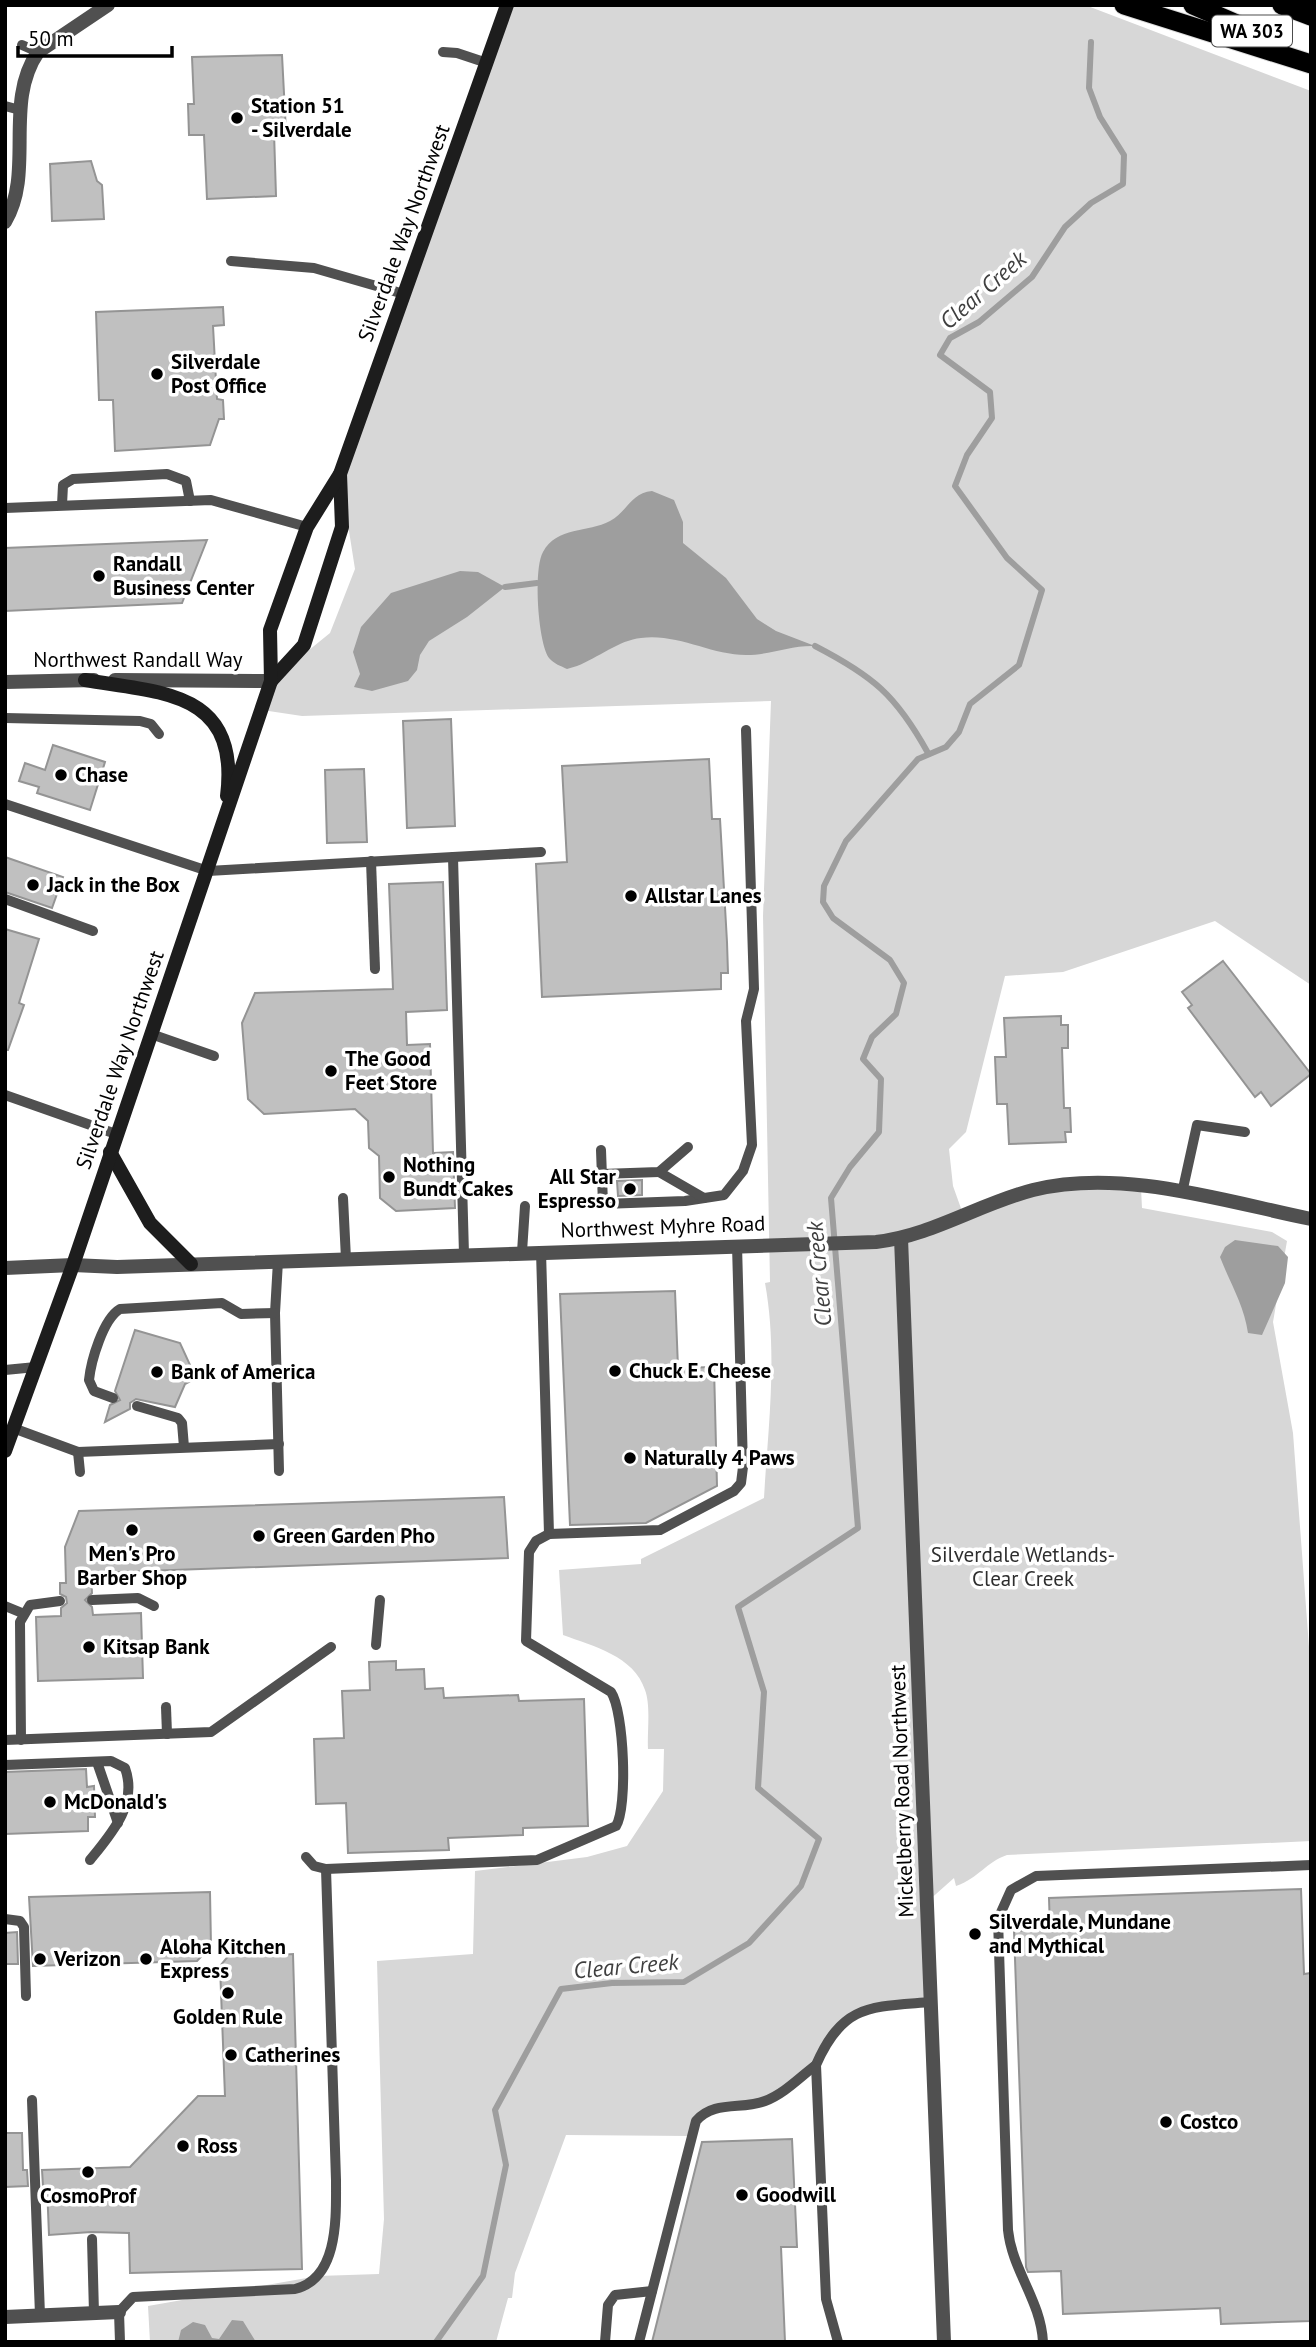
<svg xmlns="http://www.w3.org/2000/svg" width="1316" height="2347" viewBox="0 0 1316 2347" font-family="'PT Sans',sans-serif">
<rect width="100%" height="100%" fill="#fff"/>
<!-- green -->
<path fill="#d7d7d7" d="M507,5H1085L1311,91V985L1215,921L1063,972L1005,976L966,1132L949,1149L953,1186L963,1214L1034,1190L1141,1188L1142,1208L1272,1232L1287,1241L1273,1322L1293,1433L1309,1647L1311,1841L1007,1855C986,1862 979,1878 956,1886L954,1878L927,1902L931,2002L870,2007L849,2019L816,2065L778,2094L712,2109L690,2136L566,2135L515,2273L512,2298H508L496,2342H150L148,2306L318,2276L379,2274L384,2219L377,1961L473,1954L475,1871L587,1857L627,1846L663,1791L664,1749H648C647,1732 651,1706 645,1690C634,1656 593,1646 563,1635L559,1570L641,1564V1559L764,1498C768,1427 778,1354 765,1283L770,1282L763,916L771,701L302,716L262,710L271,681L330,633L355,569L340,474Z"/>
<!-- water -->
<g fill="#9e9e9e">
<path d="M652,491L674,500L683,522V543L726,578L757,619L776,631L815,646C791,645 770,655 746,655C711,655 677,633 641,638C619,640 598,658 577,666L567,669C561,666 554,664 549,658C538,643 533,569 543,552C557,526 588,533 610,521C627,512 631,493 652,491Z"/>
<polygon points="460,571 478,572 505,587 467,617 429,641 420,655 417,670 408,681 372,691 354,687 360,674 353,652 361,627 391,593"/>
<path d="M1235,1240L1278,1246L1288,1257L1285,1283L1262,1335L1248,1333C1244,1305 1230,1283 1220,1257L1225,1247Z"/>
<polygon points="232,2320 243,2321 256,2342 178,2342 181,2330 193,2322 205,2325 212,2338 219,2339"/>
</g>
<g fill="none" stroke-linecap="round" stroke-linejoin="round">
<!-- stream -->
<g stroke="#9e9e9e" stroke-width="6">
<polyline points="505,587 537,583"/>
<path d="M815,646C873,676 896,695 928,753"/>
<polyline points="436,2342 483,2276 506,2165 495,2110 561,1989 612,1983 684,1982 749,1943 801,1886 819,1839 758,1788 764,1692 738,1607 858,1528 831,1198 850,1167 879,1132 881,1079 863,1059 872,1037 896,1014 904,983 890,960 833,918 823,902 824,886 846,841 918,759 946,747 959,732 970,704 1019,665 1042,590 1007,558 955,486 967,455 992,418 990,392 940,355 950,338 979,322 1032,277 1065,227 1091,203 1123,184 1124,155 1100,117 1089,88 1091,42"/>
</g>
</g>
<!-- building -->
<g fill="#c0c0c0" stroke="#949494" stroke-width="2">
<polygon points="282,55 286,132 274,132 276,196 207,199 204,135 189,135 188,104 194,104 192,57"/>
<polygon points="91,161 97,181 102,185 104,219 52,221 50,164"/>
<polygon points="223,307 224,325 213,326 217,399 223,400 224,419 219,419 210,445 115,451 113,400 99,400 96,312"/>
<polygon points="207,540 182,603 5,611 5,548"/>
<polygon points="451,719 455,826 407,828 403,721"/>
<polygon points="53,745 105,762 90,810 37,793 39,787 19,781 25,763 45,770"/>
<polygon points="709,759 712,819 720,819 727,942 728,973 721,973 721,989 542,997 536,864 567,862 562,766"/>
<polygon points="364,769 367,842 327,843 325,770"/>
<polygon points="5,857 63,877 52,908 5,892"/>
<polygon points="443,882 447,1010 406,1012 407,1045 430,1044 433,1153 453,1152 455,1208 396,1211 380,1198 379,1156 369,1148 368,1121 355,1109 264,1114 248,1099 242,1023 255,993 393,989 389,884"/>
<polygon points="5,929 39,939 19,1003 24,1005 8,1050 5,1050"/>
<polygon points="1223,961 1311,1074 1271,1106 1261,1092 1255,1097 1188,1008 1192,1005 1182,992"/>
<polygon points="1061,1016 1061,1025 1068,1025 1068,1048 1062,1048 1064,1108 1070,1108 1071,1132 1065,1132 1066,1142 1009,1144 1007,1104 997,1104 995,1057 1006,1057 1004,1018"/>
<polygon points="642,1180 642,1195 618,1196 617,1181"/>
<polygon points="675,1291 678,1368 714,1367 717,1486 646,1523 570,1525 560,1294"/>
<polygon points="135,1330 180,1343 196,1378 185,1384 175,1407 136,1399 130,1403 130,1409 105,1422 110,1405 120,1400 115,1391"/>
<polygon points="504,1497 508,1558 91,1573 92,1593 85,1600 92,1607 93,1615 141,1613 143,1678 38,1681 36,1617 61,1616 61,1608 67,1603 66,1597 60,1594 60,1583 66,1583 65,1547 79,1511"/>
<polygon points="396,1661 396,1670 424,1669 425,1689 443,1688 444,1698 518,1695 519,1701 584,1699 588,1826 523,1828 523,1835 448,1838 449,1850 348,1853 346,1803 316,1804 314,1739 344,1738 342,1691 370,1690 369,1662"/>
<polygon points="86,1769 87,1787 94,1786 95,1817 88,1817 88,1831 5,1834 5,1772"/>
<polygon points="1301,1889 1304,1974 1311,1973 1311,2321 1221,2324 1220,2308 1063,2314 1061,2271 1028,2272 1026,2267 1014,1931 1050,1929 1049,1898"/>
<polygon points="210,1892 211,1946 197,1961 33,1966 29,1897"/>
<polygon points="17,1932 18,1964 5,1964 5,1933"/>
<polygon points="261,1947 261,1956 293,1954 302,2269 130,2273 129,2233 91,2232 49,2235 47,2186 43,2186 42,2170 130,2167 198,2096 225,2096 220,1966 234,1949"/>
<polygon points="5,2133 22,2133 23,2170 27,2170 28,2186 5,2187"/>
<polygon points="792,2139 797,2247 781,2247 785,2342 652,2342 702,2142"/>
</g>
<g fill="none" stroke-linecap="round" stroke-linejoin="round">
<!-- trunk casing -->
<g stroke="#dbdbdb" stroke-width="21">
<g id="trunk">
<polyline points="1124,5 1311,64"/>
<polyline points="1193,5 1278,42"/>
<polyline points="1282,5 1311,16"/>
</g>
</g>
<!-- service -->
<g stroke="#505050" stroke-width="10">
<polyline points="22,45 38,52"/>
<polyline points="443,52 457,53 487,63"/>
<polyline points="5,106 20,110"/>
<polyline points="231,261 314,268 404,294"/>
<polyline points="62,505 63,485 73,479 167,474 186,481 190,501"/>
<polyline points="5,508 211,500 307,527"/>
<polyline points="5,718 140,721 151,724 159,734"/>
<polyline points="5,804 208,871 541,852"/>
<polyline points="453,857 464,1254"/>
<polyline points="371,861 375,969"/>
<polyline points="5,899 93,931"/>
<polyline points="151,1034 214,1056"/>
<polyline points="5,1095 116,1134"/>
<polyline points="601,1150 603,1204 685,1201 724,1195 743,1171 752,1145 746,1021 754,989 746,730"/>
<polyline points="659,1172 704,1198"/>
<polyline points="602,1174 659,1172 688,1147"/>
<polyline points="1182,1193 1197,1125 1245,1132"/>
<polyline points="343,1198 346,1259"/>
<polyline points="541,1251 549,1534"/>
<polyline points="522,1252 525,1206"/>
<polyline points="278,1261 275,1313 279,1471"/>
<polyline points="5,1370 36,1367"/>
<path d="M113,1398L94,1391L89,1380C91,1361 103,1319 120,1309L222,1303L241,1314L275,1313"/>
<polyline points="137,1406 178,1418 182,1423 184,1447"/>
<polyline points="13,1428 78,1452 279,1444"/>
<polyline points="78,1452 80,1472"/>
<polyline points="92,1600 138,1598 154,1606"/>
<polyline points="5,1606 22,1613"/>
<polyline points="376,1645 380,1600"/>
<polyline points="166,1707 167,1734"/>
<polyline points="5,1740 211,1732 331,1647"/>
<polyline points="21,1740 20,1622 30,1605 60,1601"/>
<polyline points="97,1762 118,1823"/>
<path d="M5,1765L111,1761L125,1768C138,1804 112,1833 90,1860"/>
<path d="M306,1857L314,1866L326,1869L537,1860L616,1826C628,1807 624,1711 611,1692L526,1641L529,1552L536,1541L549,1534L660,1530L734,1491L741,1483L743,1467L737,1245"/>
<polyline points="5,1919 20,1921 24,1927 26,1996"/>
<polyline points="32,2100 40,2315"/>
<polyline points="92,2239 94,2313"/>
<path d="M120,2342L119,2312L133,2297L295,2289C339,2278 336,2217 336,2180L326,1869"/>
<polyline points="605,2342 608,2305 615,2295 652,2291"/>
<path d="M639,2342L696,2121C714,2100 742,2110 765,2101C784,2094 800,2077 816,2065"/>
<path d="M838,2342L826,2299L816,2065C843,2003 871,2007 931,2002"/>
<path d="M1043,2342C1041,2301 1012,2270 1008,2230L998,1919L1011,1890L1036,1876L1311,1865"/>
</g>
<!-- minor -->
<g stroke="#505050" stroke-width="14">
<path d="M5,222C35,172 3,103 38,52L108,5"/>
<polyline points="5,1268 73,1265"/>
<polyline points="5,2317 119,2312"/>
</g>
<!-- tertiary -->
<g stroke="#505050" stroke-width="14">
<polyline points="115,680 271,681"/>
<polyline points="5,682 94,680"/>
<polyline points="901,1238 944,2342"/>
<path d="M73,1265L117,1267L876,1242C931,1236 979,1204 1033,1190C1122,1168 1223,1201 1311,1219"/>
</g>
<!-- secondary -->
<g stroke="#1d1d1d" stroke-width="14">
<path d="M85,680C162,693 240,691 227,796"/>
<polyline points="271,681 304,645 342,527 340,474"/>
<polyline points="110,1152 150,1223 191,1264"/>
<polyline points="5,1451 73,1265 271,681 270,630 307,527 340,474 507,5"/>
</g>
<!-- trunk -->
<use href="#trunk" stroke="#000" stroke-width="19"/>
</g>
<!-- markers -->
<g fill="#000" stroke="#fff" stroke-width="2.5">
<circle cx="237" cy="118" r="7"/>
<circle cx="157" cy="374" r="7"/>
<circle cx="99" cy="576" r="7"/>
<circle cx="61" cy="775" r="7"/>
<circle cx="33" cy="885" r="7"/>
<circle cx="631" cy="896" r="7"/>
<circle cx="331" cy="1071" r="7"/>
<circle cx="389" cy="1177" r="7"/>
<circle cx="630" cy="1189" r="7"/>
<circle cx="615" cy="1371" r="7"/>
<circle cx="157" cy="1372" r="7"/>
<circle cx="630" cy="1458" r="7"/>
<circle cx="132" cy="1530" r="7"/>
<circle cx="259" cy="1536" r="7"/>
<circle cx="89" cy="1647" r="7"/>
<circle cx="50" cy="1802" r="7"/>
<circle cx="975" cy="1934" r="7"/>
<circle cx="40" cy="1959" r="7"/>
<circle cx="146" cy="1959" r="7"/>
<circle cx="228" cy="1993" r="7"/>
<circle cx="231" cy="2055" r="7"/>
<circle cx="1166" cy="2122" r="7"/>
<circle cx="183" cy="2146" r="7"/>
<circle cx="88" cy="2172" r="7"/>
<circle cx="742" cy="2195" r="7"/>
</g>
<g text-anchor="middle" stroke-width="7" stroke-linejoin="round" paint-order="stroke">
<!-- shield labels -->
<rect fill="#fff" stroke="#4c4c4c" stroke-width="2" x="1212" y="15.5" width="80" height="31" rx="5"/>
<g font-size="19" font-weight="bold" fill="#000">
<text x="1252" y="38">WA 303</text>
</g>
<!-- poi labels -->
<g font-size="21" font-weight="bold" fill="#000" stroke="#fff" text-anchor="start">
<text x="251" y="113">Station 51<tspan x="251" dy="24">- Silverdale</tspan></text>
<text x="171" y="369">Silverdale<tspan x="171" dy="24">Post Office</tspan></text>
<text x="113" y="571">Randall<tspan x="113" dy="24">Business Center</tspan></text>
<text x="75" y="782">Chase</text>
<text x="47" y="892">Jack in the Box</text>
<text x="645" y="903">Allstar Lanes</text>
<text x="345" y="1066">The Good<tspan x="345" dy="24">Feet Store</tspan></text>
<text x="403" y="1172">Nothing<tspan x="403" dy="24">Bundt Cakes</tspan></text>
<text x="616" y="1184" text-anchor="end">All Star<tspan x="616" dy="24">Espresso</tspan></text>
<text x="629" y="1378">Chuck E. Cheese</text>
<text x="171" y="1379">Bank of America</text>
<text x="644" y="1465">Naturally 4 Paws</text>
<text x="273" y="1543">Green Garden Pho</text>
<text x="132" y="1561" text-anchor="middle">Men's Pro<tspan x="132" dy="24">Barber Shop</tspan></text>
<text x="103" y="1654">Kitsap Bank</text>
<text x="64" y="1809">McDonald's</text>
<text x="989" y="1929">Silverdale, Mundane<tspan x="989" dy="24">and Mythical</tspan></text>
<text x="160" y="1954">Aloha Kitchen<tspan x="160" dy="24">Express</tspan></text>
<text x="54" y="1966">Verizon</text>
<text x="228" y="2024" text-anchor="middle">Golden Rule</text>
<text x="245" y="2062">Catherines</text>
<text x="1180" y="2129">Costco</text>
<text x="197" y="2153">Ross</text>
<text x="756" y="2202">Goodwill</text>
<text x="88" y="2203" text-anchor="middle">CosmoProf</text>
</g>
<!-- street labels -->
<g font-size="21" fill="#000" stroke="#fff">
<text transform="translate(404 233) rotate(-70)" y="7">Silverdale Way Northwest</text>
<text x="138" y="667">Northwest Randall Way</text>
<text transform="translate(120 1060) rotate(-71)" y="7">Silverdale Way Northwest</text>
<text transform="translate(663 1227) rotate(-2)" y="7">Northwest Myhre Road</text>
<text transform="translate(902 1791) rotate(-92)" y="7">Mickelberry Road Northwest</text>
</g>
<!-- park labels -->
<g font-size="21" fill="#2e2e2e" stroke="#fff">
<text x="1023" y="1562">Silverdale Wetlands-<tspan x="1023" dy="24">Clear Creek</tspan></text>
</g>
<!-- water labels -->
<g font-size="23" font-style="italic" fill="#3f3f3f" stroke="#fff">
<text transform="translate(983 290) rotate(-41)" y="8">Clear Creek</text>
<text transform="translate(819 1274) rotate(-95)" y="8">Clear Creek</text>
<text transform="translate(626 1966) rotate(-5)" y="8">Clear Creek</text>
</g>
</g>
<!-- border -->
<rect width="1316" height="2347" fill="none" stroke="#000000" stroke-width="14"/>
<!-- scale -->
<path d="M18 46v10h154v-10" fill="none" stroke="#000000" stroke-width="3.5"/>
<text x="28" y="46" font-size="21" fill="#000000" stroke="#ffffff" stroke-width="5" paint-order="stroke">50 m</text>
</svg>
